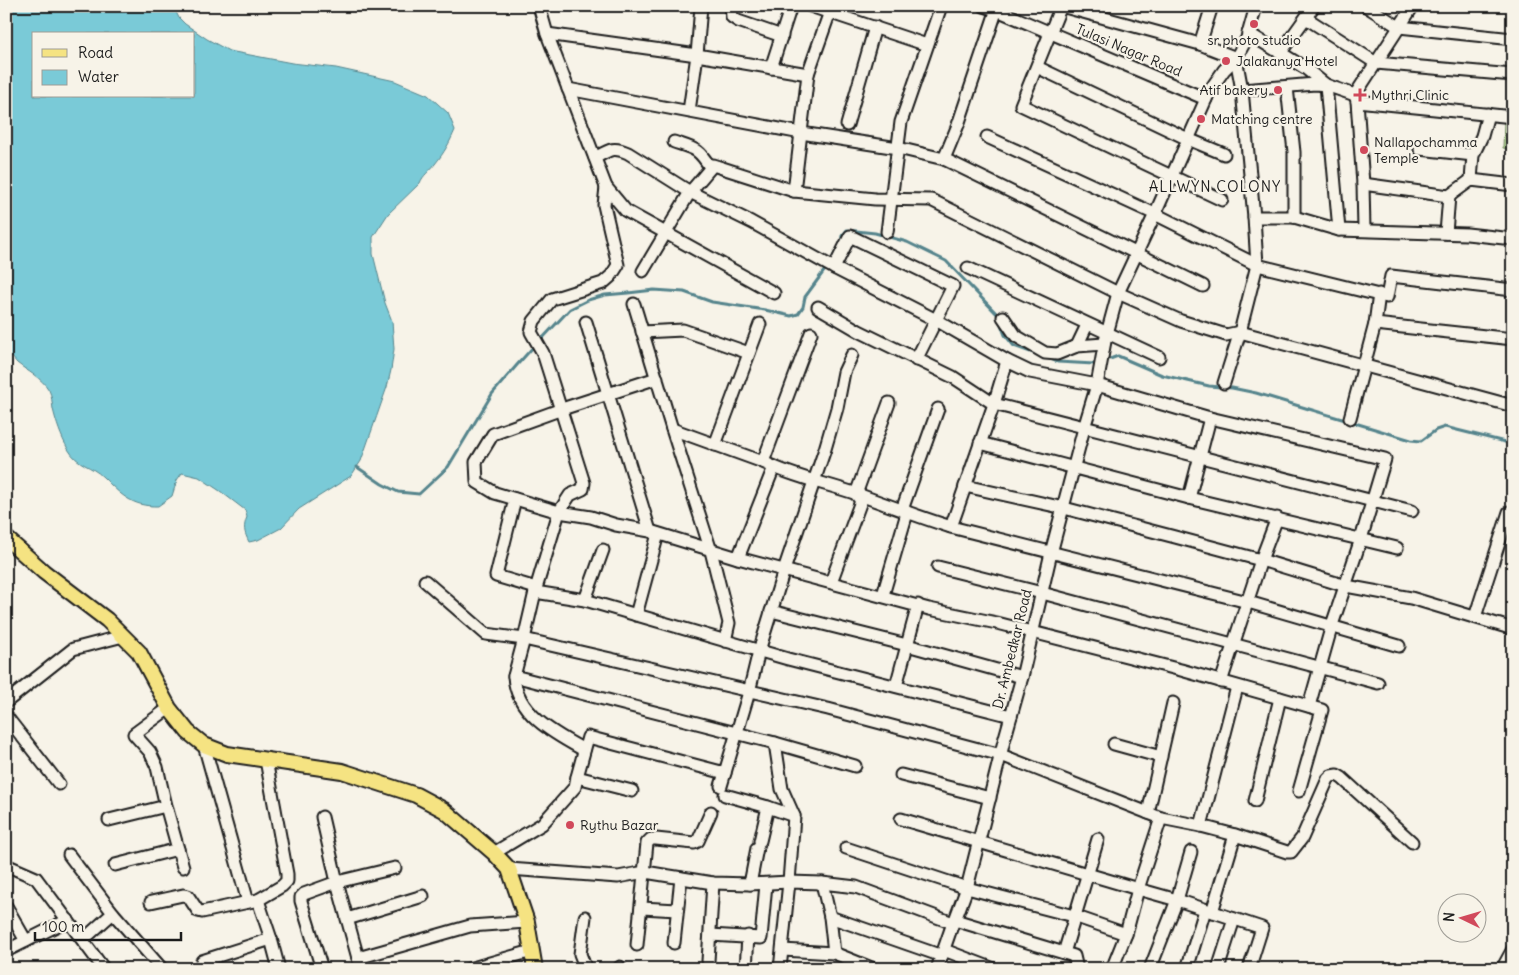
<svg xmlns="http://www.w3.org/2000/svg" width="1519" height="975" viewBox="0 0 1519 975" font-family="Delius,sans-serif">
<rect width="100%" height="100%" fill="#f7f3e8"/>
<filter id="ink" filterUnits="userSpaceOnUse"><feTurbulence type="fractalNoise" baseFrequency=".02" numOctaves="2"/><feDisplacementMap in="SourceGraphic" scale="10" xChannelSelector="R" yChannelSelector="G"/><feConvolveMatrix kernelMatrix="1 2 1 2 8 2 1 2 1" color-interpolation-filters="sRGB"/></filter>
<g filter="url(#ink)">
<!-- green -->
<polygon fill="#b9de98" stroke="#6a7d5a" points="1504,122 1513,123 1513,149 1503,148"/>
<!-- water -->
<path fill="#7acad7" stroke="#54848c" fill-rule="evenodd" d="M6,6H173L179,18L185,24L207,39L229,51L292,63L336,68L395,81L409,87L428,95L448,113L455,130C450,142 444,153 435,164C430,171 423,175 420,183L388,214L373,237V254L385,303L392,321L394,349L391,370L387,387L361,461L351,476L299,509L281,528L258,540L249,542C244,532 243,527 247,517L245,510L220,491L199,477L182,473L177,480L172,496L158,506C132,507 120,494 103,477C91,465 78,466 68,449C61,437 56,422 53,409C52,403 52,396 49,390C42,378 27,371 17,363C13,359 12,355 6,352V229C13,220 10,206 6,196ZM34,34H194V96H34Z"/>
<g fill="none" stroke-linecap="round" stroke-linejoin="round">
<!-- stream -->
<g stroke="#54848c" stroke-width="3">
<polyline points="841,242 842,236 847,230 875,233 907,242 946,261 997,314 1005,335 1014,346 1039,355"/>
<polyline points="830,262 838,248"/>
<polyline points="540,341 570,309 588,300 605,295 628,293 654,290 684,292 712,302 765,310 791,316 798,314 803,307 805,297 827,267"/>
<polyline points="1048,358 1058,362 1094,364"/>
<polyline points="1110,359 1118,356 1162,375 1209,386 1232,388 1256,393 1411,440 1421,441 1436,430 1445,427 1513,444"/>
<polyline points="357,467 382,484 398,492 419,494 448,467 492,394 517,365 535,345"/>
</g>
<!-- minor casing -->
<g stroke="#1c1c1c" stroke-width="15">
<g id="minor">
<polyline points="539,6 547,34 606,187 626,211 774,293"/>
<polyline points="701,6 697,55 808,74"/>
<polyline points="731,6 732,17 738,21 782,36"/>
<polyline points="810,6 927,45"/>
<polyline points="984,6 997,10 1206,99"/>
<polyline points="1061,6 1200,44 1236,58 1242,90 1315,84 1326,85 1355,95 1413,6"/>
<polyline points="1061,6 1021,105 1222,200"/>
<polyline points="1366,6 1399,27 1513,39"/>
<polyline points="1306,18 1376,63 1513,75"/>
<polyline points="1248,33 1305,68 1326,85 1339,230"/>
<polyline points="547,34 697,55 689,111"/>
<polyline points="1200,44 1212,6"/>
<polyline points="1281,52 1314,6"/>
<polyline points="1037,67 1188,139 1224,154"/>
<polyline points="771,68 791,6"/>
<polyline points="568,89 801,133 898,148 944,159 1203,286"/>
<polyline points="1242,90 1254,217"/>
<polyline points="1355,95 1357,101 1363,184 1364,230"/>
<polyline points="1357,101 1513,117"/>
<polyline points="847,125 875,27"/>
<polyline points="987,137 1155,214 1257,265 1387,297 1391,276 1513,290"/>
<path d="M674,142C695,149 698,148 710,167"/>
<polyline points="1420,149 1473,155 1471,180"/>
<polyline points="1473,155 1482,136 1488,114"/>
<path d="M595,158C609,150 613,146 628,153L690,192L713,165L794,191L875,199L931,200L1118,293L1181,321L1226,335L1240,332L1513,406"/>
<polyline points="944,159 958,125 998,6"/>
<polyline points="1363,184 1449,196 1471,180 1513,185"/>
<polyline points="606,187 604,205 618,265 611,276 603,283 552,299 534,321 531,332 543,353 584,483 583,489 570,495 559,512 591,517 616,525 650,531 738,558 929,609 997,623 1181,670 1322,710 1299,791"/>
<polyline points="794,191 808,74 832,6"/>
<polyline points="1294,217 1339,230 1467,234 1513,239"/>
<polyline points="887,232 901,122 941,6"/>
<polyline points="1446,233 1449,196"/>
<polyline points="834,268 850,236 953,286 916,360"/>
<polyline points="968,268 1159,357"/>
<polyline points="643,271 690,192 751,222 834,268 936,320 1007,361 1030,372 1097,385 1210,418 1385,459 1361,539 1332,625 1309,706"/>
<polyline points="634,304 672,429 711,551 729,623 725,641"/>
<polyline points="818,307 859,331 953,377 994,404 1412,511"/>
<polyline points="1003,317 1016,336 1045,353 1057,354 1077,346"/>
<polyline points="586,322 650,531"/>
<polyline points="1375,324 1513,339"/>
<polyline points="1087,325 1077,346 1104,344"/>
<polyline points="642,332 683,330 749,353"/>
<polyline points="1224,383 1240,332 1257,265 1254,217 1294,217 1294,152 1287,87"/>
<polyline points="1350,418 1375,324 1379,294"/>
<path d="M672,429L763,462C793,477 825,483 857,494C888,505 919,517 951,527L1248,602L1399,646"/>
<polyline points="980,443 1189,498 1397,548"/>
<polyline points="715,445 760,324"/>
<polyline points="763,462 811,333"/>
<polyline points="965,486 1064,508 1175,537 1261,560 1346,586 1411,598 1510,628"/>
<polyline points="1189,498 1210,418"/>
<polyline points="515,499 496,576 536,588"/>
<polyline points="951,527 994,404 1007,361"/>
<polyline points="738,558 774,467"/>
<polyline points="938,567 1042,593 1378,683"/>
<polyline points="425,581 486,634 524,639 535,592 559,512 495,493 477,482 476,462 493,434 562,409 657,378"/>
<polyline points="831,582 861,501 856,494 889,403"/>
<polyline points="535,592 585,600 603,550"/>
<polyline points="883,595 907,513 903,507 938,409"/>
<polyline points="585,600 788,659 1011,716"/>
<polyline points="771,611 907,645 1022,677"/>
<polyline points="636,615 658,534"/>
<polyline points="1475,617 1509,512 1513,511"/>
<path d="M514,676C516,714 555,734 584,750"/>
<polyline points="1221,682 1261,560 1277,518"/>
<polyline points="896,686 918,605"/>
<polyline points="6,702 73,649 123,636"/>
<polyline points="169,708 134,734 150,752 157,767 166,806 183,867"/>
<polyline points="6,716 59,784"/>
<polyline points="775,743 782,789 794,816 789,882 780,969"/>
<polyline points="1114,744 1161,757"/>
<polyline points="204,745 248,902"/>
<polyline points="855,766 775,743 514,676 524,639 828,709 1001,755 1161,818 1201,826 1235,835 1287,852 1291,852 1302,838 1328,779 1331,776 1337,775 1342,778 1412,842"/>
<polyline points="901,775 990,798"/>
<polyline points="577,777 632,791"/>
<polyline points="721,786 749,692 759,651 784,570 825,449 837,408 844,372 852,355"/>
<polyline points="725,795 768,807 794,816"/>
<polyline points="1255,801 1280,698"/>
<polyline points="1148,813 1173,703"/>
<polyline points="322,817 337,882 361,969"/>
<polyline points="1161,818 1138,889 1177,900 1262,928 1249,969"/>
<polyline points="901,819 1138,889 1126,934"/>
<polyline points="109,820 166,806"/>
<polyline points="1201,826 1237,687"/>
<polyline points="760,841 768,807"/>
<polyline points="846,848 967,888 1074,916 1126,934 1112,969"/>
<polyline points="494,853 542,824 575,787 577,777 588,737 725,773"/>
<polyline points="69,855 113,913 83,940"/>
<polyline points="6,865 36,878 104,969"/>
<polyline points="115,865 178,849"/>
<polyline points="509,869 618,877 645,872 713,883 750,884 789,882 822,883 856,887 953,923"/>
<polyline points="822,883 830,917 834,953"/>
<polyline points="750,884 757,848"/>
<polyline points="258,900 282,886 287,881 287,874 266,760"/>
<polyline points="151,902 183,895 188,896 198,911 202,912 258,900 271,939 279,969"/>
<polyline points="6,906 26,941"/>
<polyline points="642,908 677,910"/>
<polyline points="1212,912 1235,835"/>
<polyline points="113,913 162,969"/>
<polyline points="585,917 580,954 586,969"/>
<polyline points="830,917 942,956"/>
<polyline points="347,919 423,896"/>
<polyline points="955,920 1074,956 1077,969"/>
<polyline points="710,935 761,938 766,884"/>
<polyline points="674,943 681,878"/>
<polyline points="637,945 647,843 651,839 656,839 694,843 698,841 711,812"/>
<polyline points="783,950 834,953 874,969"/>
<polyline points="944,950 994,969"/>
<polyline points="6,951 68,920"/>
<polyline points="1064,953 1098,839"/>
<polyline points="358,958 470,926 527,922"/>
<polyline points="202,961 271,939"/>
<polyline points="708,961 713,883"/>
<polyline points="322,969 301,901 301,897 304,894 337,882 395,868"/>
<polyline points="469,969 532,951 531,957"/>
<polyline points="618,969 620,967"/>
<polyline points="746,969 748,936"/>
<polyline points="937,969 953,923 955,920 967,888 1004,741 1022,677 1051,553 1084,428 1097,385 1105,341 1118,293 1155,214 1210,90 1224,70 1236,58 1247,38 1256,6"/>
<polyline points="1150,969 1177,900 1191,852"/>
<polyline points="1187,969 1205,910"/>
<polyline points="1218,969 1234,919"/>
<polyline points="1502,969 1513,949"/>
</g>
</g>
<!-- major casing -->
<g stroke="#1c1c1c" stroke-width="18">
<polyline id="major" points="6,538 44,572 107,620 139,652 169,708 188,732 204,745 227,754 342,771 416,795 444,810 494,853 509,869 527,922 535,969"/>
</g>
<!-- minor -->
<use href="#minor" stroke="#f7f3e8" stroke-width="11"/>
<!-- major -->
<use href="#major" stroke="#f5e382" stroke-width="14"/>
</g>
</g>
<!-- markers -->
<g fill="#d1495b" stroke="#f7f3e8" stroke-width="2">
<circle cx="1254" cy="24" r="5"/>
<circle cx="1226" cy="61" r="5"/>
<circle cx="1278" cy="90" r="5"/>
<path d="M1357.5 87.5h5v5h5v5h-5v5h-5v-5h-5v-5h5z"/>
<circle cx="1201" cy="119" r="5"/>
<circle cx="1364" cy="150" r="5"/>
<circle cx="570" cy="825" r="5"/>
</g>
<g text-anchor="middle" stroke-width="4.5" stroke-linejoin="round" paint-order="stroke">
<!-- poi labels -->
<g font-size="14" fill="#1c1c1c" stroke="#f7f3e8" text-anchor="start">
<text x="1254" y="45" text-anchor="middle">sr photo studio</text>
<text x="1236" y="66">Jalakanya Hotel</text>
<text x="1268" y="95" text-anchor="end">Atif bakery</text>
<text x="1371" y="100">Mythri Clinic</text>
<text x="1211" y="124">Matching centre</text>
<text x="1374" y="147">Nallapochamma<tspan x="1374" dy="16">Temple</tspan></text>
<text x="580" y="830">Rythu Bazar</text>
</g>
<!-- street labels -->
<g font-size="14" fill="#1c1c1c" stroke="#f7f3e8">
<text transform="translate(1129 50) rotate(23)" y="5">Tulasi Nagar Road</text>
<text transform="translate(1012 649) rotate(-76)" y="5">Dr. Ambedkar Road</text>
</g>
<!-- neighbourhood labels -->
<g font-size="15" letter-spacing="1" fill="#1c1c1c" stroke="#f7f3e8">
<text x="1215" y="192">ALLWYN COLONY</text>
</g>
</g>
<!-- margin -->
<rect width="1519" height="975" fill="none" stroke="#f7f3e8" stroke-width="25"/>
<rect x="12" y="12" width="1494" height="950" fill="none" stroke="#1c1c1c" stroke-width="2" filter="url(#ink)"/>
<!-- legend -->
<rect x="32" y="32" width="162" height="65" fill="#f7f3e8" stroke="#9f9d96"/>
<rect x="42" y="49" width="25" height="8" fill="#f5e382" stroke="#9f9d96"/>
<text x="78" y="58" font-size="15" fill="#1c1c1c">Road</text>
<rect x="42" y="70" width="25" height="15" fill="#7acad7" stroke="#9f9d96"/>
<text x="78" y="82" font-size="15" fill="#1c1c1c">Water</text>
<!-- north arrow -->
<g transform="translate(1462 918) rotate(275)"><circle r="24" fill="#f7f3e8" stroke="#9f9d96"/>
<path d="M0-4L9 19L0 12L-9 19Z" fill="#d1495b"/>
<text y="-8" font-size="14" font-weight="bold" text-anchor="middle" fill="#1c1c1c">N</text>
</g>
<!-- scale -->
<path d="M35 932v8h146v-8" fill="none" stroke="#1c1c1c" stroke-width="2.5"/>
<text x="42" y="932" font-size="15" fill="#1c1c1c" stroke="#f7f3e8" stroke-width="4" paint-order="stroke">100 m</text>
</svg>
